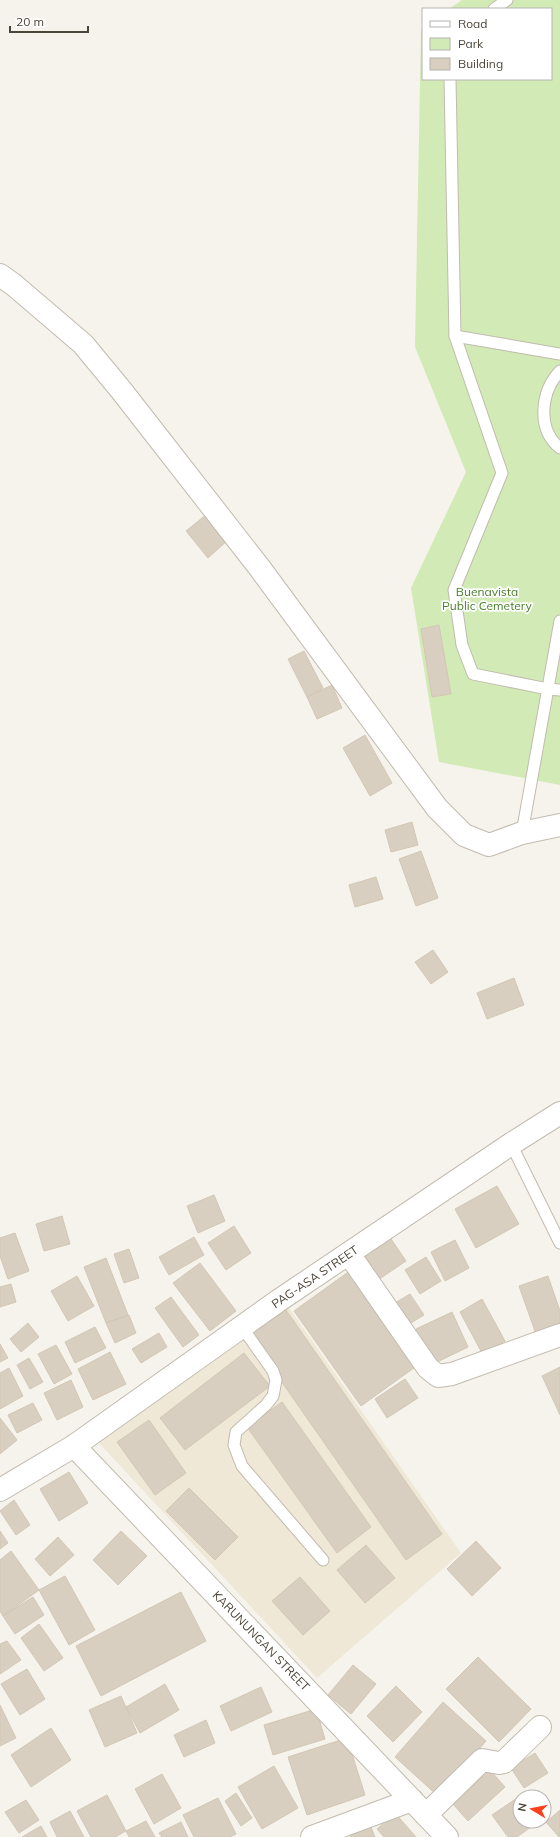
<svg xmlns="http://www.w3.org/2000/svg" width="560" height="1837" viewBox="0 0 560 1837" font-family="Mulish,sans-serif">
<rect width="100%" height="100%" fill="#f6f3ec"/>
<!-- education -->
<polygon fill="#efe8d6" points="287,1305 461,1553 317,1678 98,1442"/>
<!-- green -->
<polygon fill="#d2eab5" points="462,0 560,0 560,785 439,762 411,588 466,472 415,347 421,29 423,28 423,79 551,79 551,9 449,9"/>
<!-- building -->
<g fill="#d8cfc1" stroke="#d3c7b4">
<polygon points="207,514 228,540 208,558 186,531"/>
<polygon points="439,625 451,694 432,697 421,629"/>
<polygon points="304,651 323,688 307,697 288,659"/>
<polygon points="332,685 342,708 317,719 307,697"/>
<polygon points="365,735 392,783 370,796 343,748"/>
<polygon points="412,822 418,845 391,852 385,830"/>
<polygon points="421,851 438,898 416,906 399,859"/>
<polygon points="376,877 383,899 355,907 349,885"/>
<polygon points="433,950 448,972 431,984 415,962"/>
<polygon points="514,978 524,1005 487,1019 477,993"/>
<polygon points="497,1186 519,1224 476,1248 455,1209"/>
<polygon points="214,1195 225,1221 198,1233 187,1206"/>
<polygon points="62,1216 70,1244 44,1251 36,1224"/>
<polygon points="234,1226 251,1253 226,1270 208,1243"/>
<polygon points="15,1233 29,1271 8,1279 0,1256 0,1238"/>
<polygon points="389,1236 406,1261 378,1280 362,1255"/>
<polygon points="194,1237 204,1255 169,1275 159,1257"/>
<polygon points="455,1240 469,1268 445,1281 431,1252"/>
<polygon points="129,1249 139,1278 124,1283 114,1254"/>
<polygon points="426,1257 441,1281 420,1294 405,1270"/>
<polygon points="106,1258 128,1315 106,1323 84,1267"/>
<polygon points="200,1263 236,1311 210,1331 173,1283"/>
<polygon points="351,1270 418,1365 361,1406 294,1311"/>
<polygon points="77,1276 94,1306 68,1321 51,1291"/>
<polygon points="548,1276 560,1311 560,1325 536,1334 519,1286"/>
<polygon points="11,1284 16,1302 0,1307 0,1287"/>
<polygon points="410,1294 424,1315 409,1324 395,1303"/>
<polygon points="171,1297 199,1335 183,1347 155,1308"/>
<polygon points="482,1299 505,1341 482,1353 460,1312"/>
<polygon points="286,1310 442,1534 406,1560 249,1335"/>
<polygon points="452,1312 468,1347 433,1364 416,1329"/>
<polygon points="129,1315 136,1333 115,1343 106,1323"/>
<polygon points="28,1323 39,1337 21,1352 10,1339"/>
<polygon points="95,1327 106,1348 75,1363 65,1342"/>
<polygon points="159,1333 167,1347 141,1363 132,1349"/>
<polygon points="0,1344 8,1358 0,1362"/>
<polygon points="56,1345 72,1374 54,1384 38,1354"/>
<polygon points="110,1352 126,1384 93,1400 78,1369"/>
<polygon points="244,1353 270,1386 185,1450 160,1418"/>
<polygon points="29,1358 43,1382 30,1389 17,1365"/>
<polygon points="560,1367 560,1415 542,1376"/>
<polygon points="9,1368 23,1396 0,1409 0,1373"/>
<polygon points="405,1379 418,1398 387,1418 375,1399"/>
<polygon points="71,1380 83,1407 57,1420 44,1393"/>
<polygon points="282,1402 371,1527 337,1553 247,1427"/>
<polygon points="33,1403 42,1420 17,1433 8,1415"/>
<polygon points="0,1418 17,1440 0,1454"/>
<polygon points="149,1420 186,1473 155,1495 117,1442"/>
<polygon points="69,1472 88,1503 59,1521 40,1489"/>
<polygon points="189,1488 238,1537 215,1560 166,1511"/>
<polygon points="14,1500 30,1525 16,1535 0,1511"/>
<polygon points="0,1531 8,1543 0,1549"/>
<polygon points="121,1531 147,1556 118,1585 93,1560"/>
<polygon points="58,1537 74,1555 50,1576 35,1559"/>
<polygon points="476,1541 501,1568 472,1596 447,1569"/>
<polygon points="366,1545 395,1578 365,1603 337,1570"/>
<polygon points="11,1551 39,1590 3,1616 0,1611 0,1560"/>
<polygon points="65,1576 95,1630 69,1645 39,1590"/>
<polygon points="300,1577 330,1611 303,1635 272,1601"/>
<polygon points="181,1592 206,1641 101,1696 76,1646"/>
<polygon points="33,1597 44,1615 15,1634 3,1616"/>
<polygon points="39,1624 63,1658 44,1671 21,1638"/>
<polygon points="7,1641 21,1660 0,1674 0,1644"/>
<polygon points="478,1657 531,1709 499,1742 446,1689"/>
<polygon points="353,1665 376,1684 351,1714 328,1695"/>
<polygon points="27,1669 45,1699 20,1715 1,1684"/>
<polygon points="165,1684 179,1710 140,1733 126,1707"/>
<polygon points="396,1686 422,1712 393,1742 367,1716"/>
<polygon points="261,1687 272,1712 231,1731 220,1706"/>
<polygon points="121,1696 137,1733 105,1747 89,1710"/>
<polygon points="443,1702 486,1741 438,1796 395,1757"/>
<polygon points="0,1705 16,1738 0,1746"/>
<polygon points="316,1709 325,1739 273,1755 264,1725"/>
<polygon points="206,1720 215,1743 184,1757 174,1735"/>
<polygon points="51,1728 71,1760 31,1787 11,1755"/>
<polygon points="347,1738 365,1795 307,1815 288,1757"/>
<polygon points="535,1753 548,1773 524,1788 511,1768"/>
<polygon points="274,1766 298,1808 262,1829 238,1787"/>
<polygon points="490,1770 505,1787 468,1821 453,1804"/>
<polygon points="162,1774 181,1808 154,1824 135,1789"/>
<polygon points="236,1793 252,1818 241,1826 225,1801"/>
<polygon points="107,1795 126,1831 115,1837 91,1837 77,1811"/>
<polygon points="218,1798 236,1834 230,1837 194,1837 183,1815"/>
<polygon points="517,1798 520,1802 520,1821 533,1821 535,1824 517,1837 508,1837 492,1815"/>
<polygon points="26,1800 39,1820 19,1833 5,1812"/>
<polygon points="560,1810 560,1837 559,1837 546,1822"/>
<polygon points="70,1811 84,1837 57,1837 50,1822"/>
<polygon points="395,1813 416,1837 384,1837 377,1829"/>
<polygon points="146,1821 155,1837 129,1837 126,1831"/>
<polygon points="181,1822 188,1837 162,1837 159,1833"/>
<polygon points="41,1826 47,1837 22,1837"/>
<polygon points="371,1827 375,1837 351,1837 350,1835"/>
</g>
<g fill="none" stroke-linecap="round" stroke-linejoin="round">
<!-- lane casing -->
<g stroke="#c2bbae" stroke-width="13">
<g id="lane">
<polyline points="494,9 507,0"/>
<polyline points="450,79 455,336 502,473 454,590 462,645 473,674 548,689 560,690"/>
<polyline points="455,336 560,354"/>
<path d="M560,371C541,391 536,429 560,448"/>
<polyline points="522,833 560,621"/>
<polyline points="511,1144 560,1243"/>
<polyline points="242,1327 273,1371 276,1380 273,1396 266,1405 236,1432 234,1445 242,1466 323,1560"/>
</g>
</g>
<!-- street casing -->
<g stroke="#c2bbae" stroke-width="24">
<g id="street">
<polyline points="0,275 14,285 83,344 121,390 259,567 437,808 464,835 489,845 522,833 560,825"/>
<polyline points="349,1254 428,1368 438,1376 452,1374 560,1335"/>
<polyline points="74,1446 447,1837"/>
<polyline points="0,1490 74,1446 278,1301 511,1144 560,1113"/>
<polyline points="426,1815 482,1760 499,1763 504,1762 540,1727"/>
<polyline points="312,1837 412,1800"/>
</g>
</g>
<!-- lane -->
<use href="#lane" stroke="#fff" stroke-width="11"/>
<!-- street -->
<use href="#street" stroke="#fff" stroke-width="22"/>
</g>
<g text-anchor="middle" stroke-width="3.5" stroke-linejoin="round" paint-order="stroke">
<!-- park labels -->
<g font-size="12" fill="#4a7f2a" stroke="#fff">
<text x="487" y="596">Buenavista<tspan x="487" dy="14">Public Cemetery</tspan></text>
</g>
<!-- street labels -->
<g font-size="12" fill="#4b4439" stroke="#fff">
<text transform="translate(315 1277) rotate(-34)" y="4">PAG-ASA STREET</text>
<text transform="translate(261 1641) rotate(46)" y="4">KARUNUNGAN STREET</text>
</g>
</g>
<!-- legend -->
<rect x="422" y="8" width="130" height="72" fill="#ffffff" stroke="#b7b4b0"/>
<rect x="430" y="21" width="20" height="6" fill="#ffffff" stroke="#b7b4b0"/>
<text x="458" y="28" font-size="12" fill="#4b4439">Road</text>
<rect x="430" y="38" width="20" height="12" fill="#d2eab5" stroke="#b7b4b0"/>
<text x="458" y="48" font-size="12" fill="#4b4439">Park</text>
<rect x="430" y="58" width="20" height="12" fill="#d8cfc1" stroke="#b7b4b0"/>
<text x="458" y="68" font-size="12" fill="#4b4439">Building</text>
<!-- north arrow -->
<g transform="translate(532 1809) rotate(280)"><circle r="19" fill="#ffffff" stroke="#b7b4b0"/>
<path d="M0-3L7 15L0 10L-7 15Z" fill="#fc3f1d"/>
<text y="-6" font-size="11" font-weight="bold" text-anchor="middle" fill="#4b4439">N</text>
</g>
<!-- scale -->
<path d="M10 26v6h78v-6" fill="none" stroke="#4b4439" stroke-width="2"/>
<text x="16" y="26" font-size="12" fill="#4b4439" stroke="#ffffff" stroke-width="3" paint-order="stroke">20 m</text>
</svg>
